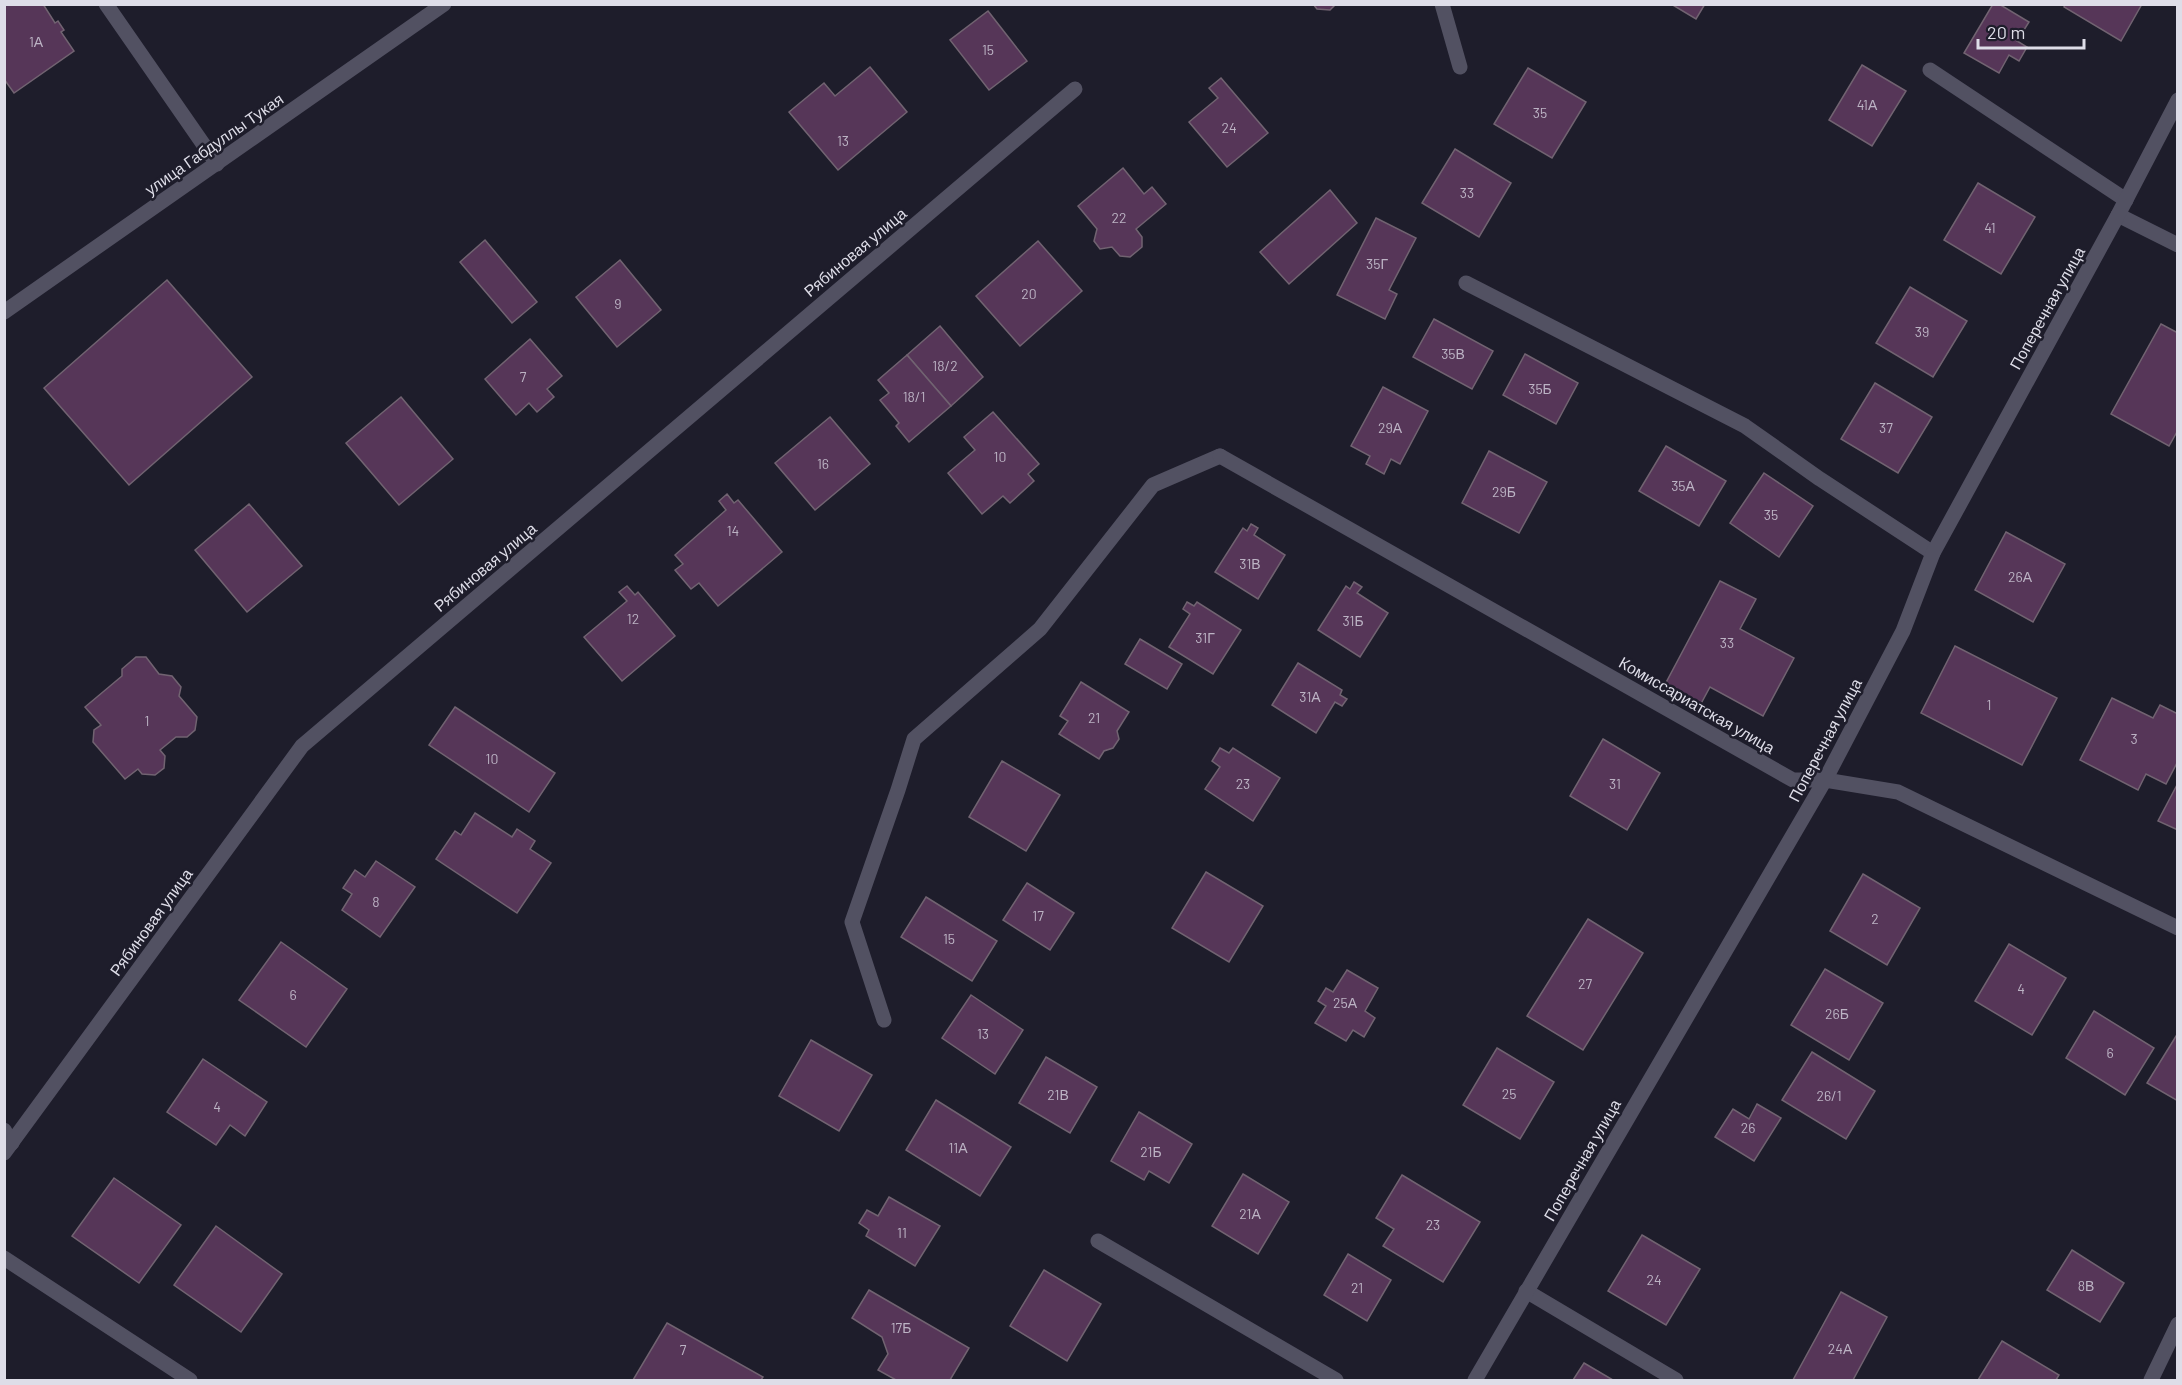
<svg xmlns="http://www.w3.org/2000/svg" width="2182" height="1385" viewBox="0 0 2182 1385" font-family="Barlow,sans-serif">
<rect width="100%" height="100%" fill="#1e1d2b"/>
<!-- building -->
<g fill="#563658" stroke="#716371" stroke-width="1.5">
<polygon points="4,4 43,4 55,23 58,21 64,30 61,32 74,51 14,93 4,79"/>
<polygon points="1313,4 1336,4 1330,10 1317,9"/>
<polygon points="1671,4 1705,4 1696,19"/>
<polygon points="1993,4 1999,4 2029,22 2017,41 2027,47 2019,61 2009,55 1999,73 1964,53"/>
<polygon points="2065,4 2142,4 2121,41 2064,7"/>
<polygon points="988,11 1027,61 989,90 950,40"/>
<polygon points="1862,65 1906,91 1872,146 1829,120"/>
<polygon points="870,67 907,112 838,170 789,112 824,83 835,96"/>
<polygon points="1528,68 1586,102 1552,158 1494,124"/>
<polygon points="1221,78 1268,133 1227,167 1189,122 1218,98 1209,88"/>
<polygon points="1455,149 1511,183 1479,237 1422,203"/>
<polygon points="1123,168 1144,194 1152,187 1166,204 1136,229 1142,237 1142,247 1130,257 1120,256 1112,247 1100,249 1094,241 1097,229 1078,206"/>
<polygon points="1978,183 2035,217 2001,274 1944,240"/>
<polygon points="1330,190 1357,223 1289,284 1260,252"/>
<polygon points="1376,218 1416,238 1389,290 1397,294 1385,319 1337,295"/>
<polygon points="485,240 537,302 512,323 460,262"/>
<polygon points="1038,241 1082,291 1020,346 976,296"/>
<polygon points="620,260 661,310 617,347 576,297"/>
<polygon points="167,280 252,377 129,485 44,388"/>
<polygon points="1910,287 1967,321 1933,377 1876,343"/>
<polygon points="1434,319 1493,351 1472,389 1413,357"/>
<polygon points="2161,324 2178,333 2178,430 2169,446 2111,414"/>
<polygon points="940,326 983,377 951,406 907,355"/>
<polygon points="530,339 562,376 547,389 554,397 537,412 529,403 516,415 485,379"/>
<polygon points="1525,354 1578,383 1556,424 1503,395"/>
<polygon points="907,355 951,406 909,442 896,426 899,423 880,400 889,393 878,380"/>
<polygon points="1875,383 1932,417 1898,473 1841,439"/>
<polygon points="1383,387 1428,411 1400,464 1391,459 1384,474 1366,464 1370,456 1351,446"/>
<polygon points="401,397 453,459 399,505 346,443"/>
<polygon points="993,412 1039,464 1028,474 1034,481 1010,503 1003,496 982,514 948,473 975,450 964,437"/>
<polygon points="830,417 870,464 815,510 775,463"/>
<polygon points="1666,446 1726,481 1699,526 1639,491"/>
<polygon points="1489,451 1547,482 1519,533 1462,503"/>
<polygon points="1764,473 1813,506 1779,557 1730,523"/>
<polygon points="727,494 734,503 738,500 782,552 718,606 699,583 691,589 675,570 683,564 675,555 726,510 719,501"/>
<polygon points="249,504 302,566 247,612 195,550"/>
<polygon points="1251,524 1258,528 1254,535 1285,555 1258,599 1215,572 1243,528 1247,531"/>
<polygon points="2006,532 2065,564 2033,622 1975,590"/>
<polygon points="1720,581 1756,599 1740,629 1794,658 1763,716 1710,687 1697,711 1661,692"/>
<polygon points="1354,582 1362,587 1357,593 1388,613 1360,657 1318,630 1346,586 1350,589"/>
<polygon points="627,586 635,595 638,592 675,636 622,681 584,637 627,601 619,592"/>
<polygon points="1187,602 1194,606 1197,602 1241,630 1213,674 1169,647 1190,614 1183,609"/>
<polygon points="1140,639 1182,664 1167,689 1125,664"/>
<polygon points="1955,646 2057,698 2022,765 1921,713"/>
<polygon points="136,657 146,657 159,674 172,676 181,687 179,696 197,717 195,730 187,737 176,737 160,750 165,756 164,768 155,775 142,774 138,769 125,779 93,742 94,730 101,725 85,707 122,676 122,669"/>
<polygon points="1298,663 1342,690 1340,695 1347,699 1342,706 1335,702 1316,733 1272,705"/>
<polygon points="1081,682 1129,712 1117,731 1119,739 1113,748 1104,751 1099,759 1059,734 1068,721 1060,716"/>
<polygon points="2112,698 2153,718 2160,705 2178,714 2178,761 2166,784 2146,774 2138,790 2080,760"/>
<polygon points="455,707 555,773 529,812 429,745"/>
<polygon points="1603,739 1660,773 1627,830 1570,796"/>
<polygon points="1220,748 1229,753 1233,748 1280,778 1253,821 1205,789 1220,767 1212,761"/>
<polygon points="1002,761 1060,795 1026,851 969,817"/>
<polygon points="2178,783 2178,830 2158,821"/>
<polygon points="475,813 512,837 517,829 535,841 530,849 551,863 517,913 436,859 455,831 461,835"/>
<polygon points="376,861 415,887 380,937 342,910 352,894 343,888 355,870 365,877"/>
<polygon points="1206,872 1263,906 1229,962 1172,928"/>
<polygon points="1863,874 1920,908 1887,965 1830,931"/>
<polygon points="1027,883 1074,913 1050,950 1003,920"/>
<polygon points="926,897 997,941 972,981 901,937"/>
<polygon points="1588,919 1643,953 1583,1050 1527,1016"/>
<polygon points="281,942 347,989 306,1047 239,1000"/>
<polygon points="2009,944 2066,978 2032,1035 1975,1001"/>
<polygon points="1825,969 1883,1003 1849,1060 1791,1025"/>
<polygon points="1347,970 1378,988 1365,1011 1375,1018 1364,1037 1353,1030 1346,1041 1315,1023 1326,1006 1318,1001 1326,988 1333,992"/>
<polygon points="971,995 1023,1030 995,1074 942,1038"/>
<polygon points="2094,1011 2154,1048 2125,1095 2066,1058"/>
<polygon points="2178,1033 2178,1101 2147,1083"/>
<polygon points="811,1040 872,1075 839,1131 779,1096"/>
<polygon points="1497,1048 1554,1082 1520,1139 1463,1105"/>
<polygon points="1812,1052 1875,1091 1846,1139 1782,1100"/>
<polygon points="1046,1057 1097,1087 1070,1133 1019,1103"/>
<polygon points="203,1059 267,1102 245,1136 230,1125 216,1145 167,1112"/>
<polygon points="936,1100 1011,1147 980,1196 906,1150"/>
<polygon points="1757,1104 1781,1118 1754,1161 1715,1137 1733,1109 1749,1119"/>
<polygon points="1139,1112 1192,1144 1169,1183 1149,1171 1144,1180 1111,1161"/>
<polygon points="1243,1174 1289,1202 1258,1254 1212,1226"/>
<polygon points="1402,1175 1480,1222 1443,1282 1383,1246 1394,1229 1376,1218"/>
<polygon points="114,1178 181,1225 139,1283 72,1236"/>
<polygon points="889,1197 940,1226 915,1266 866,1236 869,1230 859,1223 867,1210 878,1216"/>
<polygon points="216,1226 282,1274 241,1332 174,1285"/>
<polygon points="1642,1235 1700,1269 1666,1325 1608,1291"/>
<polygon points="2072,1250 2124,1283 2100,1322 2047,1290"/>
<polygon points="1348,1254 1391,1280 1367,1321 1324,1295"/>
<polygon points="1044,1270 1101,1304 1067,1361 1010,1326"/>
<polygon points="869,1290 969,1348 950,1380 896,1380 878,1370 888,1354 882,1337 852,1318"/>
<polygon points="1841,1292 1887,1317 1853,1380 1793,1380"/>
<polygon points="667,1323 763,1377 761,1380 633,1380"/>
<polygon points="2002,1341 2059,1375 2056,1380 1978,1380"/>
<polygon points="1584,1363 1613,1380 1573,1380"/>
</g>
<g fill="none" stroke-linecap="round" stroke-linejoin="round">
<!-- lane -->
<g stroke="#525162" stroke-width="15">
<polyline points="106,4 217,164"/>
<polyline points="1442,4 1460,67"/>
<polyline points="1930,70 2126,200"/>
<polyline points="2118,215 2178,245"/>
<polyline points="1466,283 1745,426 1820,479 1933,553"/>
<polyline points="884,1020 852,922 898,790 914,739 1040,629 1153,485 1220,456"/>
<polyline points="4,1130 12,1143"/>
<polyline points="1098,1241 1336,1380"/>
<polyline points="4,1258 190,1380"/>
<polyline points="1526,1291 1676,1380"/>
<polyline points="2151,1380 2178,1324"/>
</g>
<!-- street -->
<g stroke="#525162" stroke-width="15">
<polyline points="4,312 444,4"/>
<polyline points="1220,456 1793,780 1825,780 1898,792 2178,928"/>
<polyline points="4,1153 302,746 1075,89"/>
<polyline points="1475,1380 1825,780 1903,631 1933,553 2118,215 2178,100"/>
</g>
</g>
<g text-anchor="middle" stroke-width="5" stroke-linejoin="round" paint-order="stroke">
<!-- number labels -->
<g font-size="14" fill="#bcb3c4">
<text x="36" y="47">1А</text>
<text x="988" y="55">15</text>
<text x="1867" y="110">41А</text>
<text x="1540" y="118">35</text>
<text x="1229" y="133">24</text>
<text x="843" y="146">13</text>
<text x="1467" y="198">33</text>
<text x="1119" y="223">22</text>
<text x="1990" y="233">41</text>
<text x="1377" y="269">35Г</text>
<text x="1029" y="299">20</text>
<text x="618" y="309">9</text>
<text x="1922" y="337">39</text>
<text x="1453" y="359">35В</text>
<text x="945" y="371">18/2</text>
<text x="523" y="382">7</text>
<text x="1540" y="394">35Б</text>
<text x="914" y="402">18/1</text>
<text x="1390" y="433">29А</text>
<text x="1886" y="433">37</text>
<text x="1000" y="462">10</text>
<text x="823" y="469">16</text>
<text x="1683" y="491">35А</text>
<text x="1504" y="497">29Б</text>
<text x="1771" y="520">35</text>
<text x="733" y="536">14</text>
<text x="1250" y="569">31В</text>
<text x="2020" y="582">26А</text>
<text x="633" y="624">12</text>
<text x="1353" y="626">31Б</text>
<text x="1205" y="643">31Г</text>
<text x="1727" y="648">33</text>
<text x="1310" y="702">31А</text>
<text x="1989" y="710">1</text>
<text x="1094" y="723">21</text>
<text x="147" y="726">1</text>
<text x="2134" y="744">3</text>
<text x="492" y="764">10</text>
<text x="1243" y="789">23</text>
<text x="1615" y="789">31</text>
<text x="376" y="907">8</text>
<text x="1038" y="921">17</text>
<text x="1875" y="924">2</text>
<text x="949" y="944">15</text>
<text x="1585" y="989">27</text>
<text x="2021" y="994">4</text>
<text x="293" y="1000">6</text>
<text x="1345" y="1008">25А</text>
<text x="1837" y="1019">26Б</text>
<text x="983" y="1039">13</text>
<text x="2110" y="1058">6</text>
<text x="1509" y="1099">25</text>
<text x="1058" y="1100">21В</text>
<text x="1829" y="1101">26/1</text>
<text x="217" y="1112">4</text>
<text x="1748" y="1133">26</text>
<text x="958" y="1153">11А</text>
<text x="1151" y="1157">21Б</text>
<text x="1250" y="1219">21А</text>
<text x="1433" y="1230">23</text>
<text x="902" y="1238">11</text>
<text x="1654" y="1285">24</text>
<text x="2086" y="1291">8В</text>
<text x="1357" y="1293">21</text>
<text x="901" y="1333">17Б</text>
<text x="1840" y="1354">24А</text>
<text x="683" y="1355">7</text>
</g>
<!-- street labels -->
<g font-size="16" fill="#dedde8" stroke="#1e1d2b">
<text transform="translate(214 144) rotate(-35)" y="6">улица Габдуллы Тукая</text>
<text transform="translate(855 252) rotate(-40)" y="6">Рябиновая улица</text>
<text transform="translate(2047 308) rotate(-61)" y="6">Поперечная улица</text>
<text transform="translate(485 567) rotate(-40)" y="6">Рябиновая улица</text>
<text transform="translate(1697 705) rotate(30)" y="6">Комиссариатская улица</text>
<text transform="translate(1825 740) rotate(-62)" y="6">Поперечная улица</text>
<text transform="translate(151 922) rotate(-54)" y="6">Рябиновая улица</text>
<text transform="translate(1582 1160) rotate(-60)" y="6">Поперечная улица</text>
</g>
</g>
<!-- border -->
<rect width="2182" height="1385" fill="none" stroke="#dedde8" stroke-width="12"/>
<!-- scale -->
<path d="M1978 39v9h106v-9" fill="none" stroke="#dedde8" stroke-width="3"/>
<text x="1987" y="39" font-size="18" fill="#dedde8" stroke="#1e1d2b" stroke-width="4.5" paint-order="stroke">20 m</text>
</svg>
